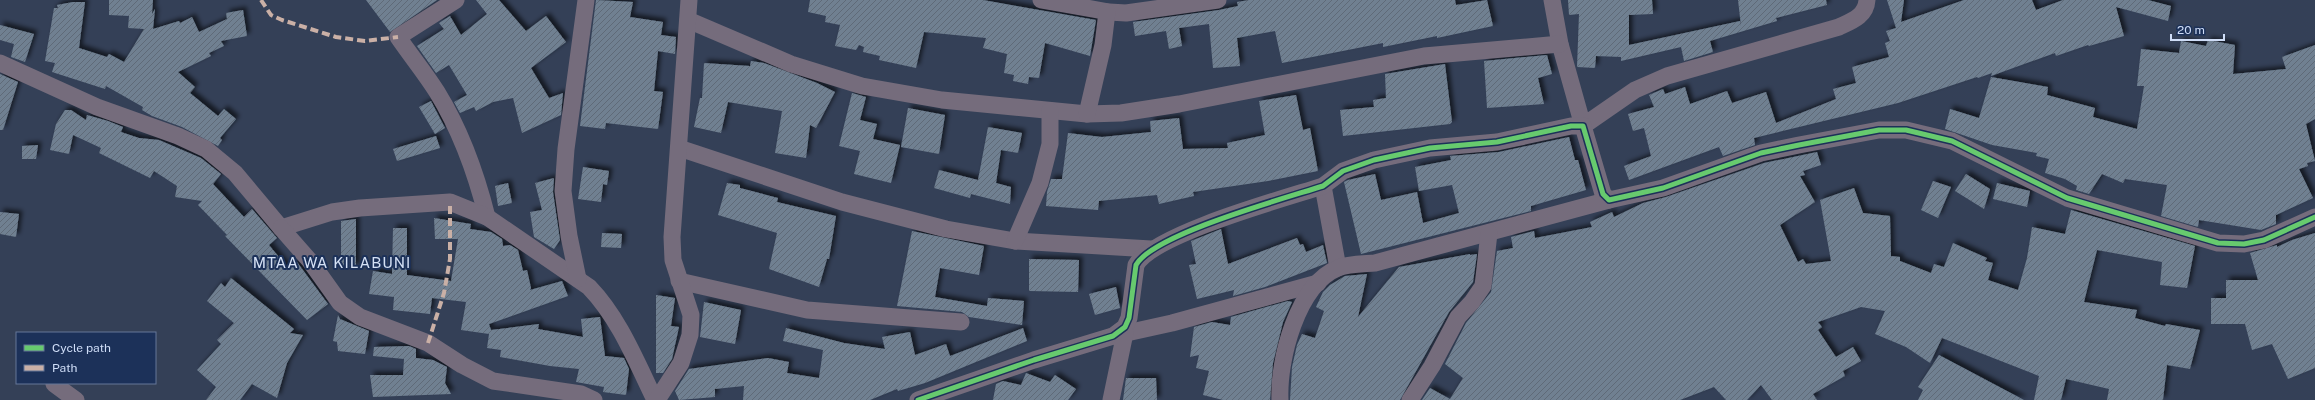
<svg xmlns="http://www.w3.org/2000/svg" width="2315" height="400" viewBox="0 0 2315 400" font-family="'Public Sans',sans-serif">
<defs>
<pattern id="building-hatch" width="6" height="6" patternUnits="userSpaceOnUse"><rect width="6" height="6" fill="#708091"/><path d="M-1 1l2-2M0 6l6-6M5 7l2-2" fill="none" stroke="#5e6a78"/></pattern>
<filter id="shadow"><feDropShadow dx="3.5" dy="-3.5" stdDeviation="2" flood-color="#0009"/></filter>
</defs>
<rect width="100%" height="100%" fill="#344057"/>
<!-- building -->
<g fill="url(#building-hatch)" filter="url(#shadow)">
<polygon points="109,0 153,0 152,14 155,9 153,29 179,21 180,23 192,17 199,32 227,19 226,13 243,10 247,36 221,41 224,46 209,53 211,56 178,72 195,87 190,93 218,116 224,109 236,119 220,138 222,140 218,146 182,127 152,116 142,110 143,107 106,86 105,89 52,72 55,63 45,61 54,8 58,8 57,5 73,2 85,2 79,48 107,57 109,54 124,62 144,29 128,28 129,16 109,15"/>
<polygon points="366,0 437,0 390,32"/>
<polygon points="476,0 499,0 526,31 546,16 566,42 531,68 549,98 563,93 561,115 522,133 513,98 493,102 476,111 474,107 460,113 454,102 467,95 449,65 436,73 417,46 444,29 439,23 450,16 461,35 487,14"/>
<polygon points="596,0 633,2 630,17 663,22 661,35 676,37 675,54 658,51 654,91 663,92 658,129 606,123 605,129 580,126"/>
<polygon points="810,0 983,0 1096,20 1090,56 1045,43 1039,78 1029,77 1028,84 1013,81 1014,75 1004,73 1007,54 983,48 986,38 924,32 916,68 879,60 880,56 863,52 864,47 859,45 856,50 835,46 840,25 825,22 826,16 808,12"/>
<polygon points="1249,0 1455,0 1456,5 1487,0 1493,26 1437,38 1437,36 1383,47 1383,43 1282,63 1275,31 1237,38 1240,66 1213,68 1209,24 1179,28 1182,46 1169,49 1166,31 1135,36 1133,22 1219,10 1238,6 1237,2"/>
<polygon points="1568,0 1652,0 1653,14 1629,15 1629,45 1740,21 1741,26 1738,0 1826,0 1827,5 1776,18 1777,21 1710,41 1713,52 1684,61 1681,47 1621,61 1621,57 1596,56 1595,68 1577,67 1579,14 1569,15"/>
<polygon points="1887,0 1904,0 1901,22 1964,0 2032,0 2036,10 2063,0 2148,0 2171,6 2168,21 2116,7 2124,36 2089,46 2088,45 2056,56 2055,53 1991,76 1992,73 1978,78 1977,77 1898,103 1754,138 1755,145 1723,156 1719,147 1629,180 1624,166 1651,156 1644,128 1633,131 1628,114 1654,107 1649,95 1663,89 1665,94 1685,87 1690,104 1727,91 1732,103 1766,92 1776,123 1836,99 1833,89 1856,83 1852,67 1889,57 1885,43 1890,41 1886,31 1896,28"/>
<polygon points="0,25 34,34 25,62 11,57 14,44 0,40"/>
<polygon points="2208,40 2235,45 2233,74 2286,69 2282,57 2315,45 2315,119 2306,124 2315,161 2307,163 2308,166 2299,169 2313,198 2276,215 2276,224 2261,230 2199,220 2198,227 2161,216 2167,185 2125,179 2123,183 2102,174 2089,194 2076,190 2077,186 2065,179 2045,173 2049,159 2036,156 2037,153 1992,145 1945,129 1950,109 1979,118 1991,77 2048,87 2047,95 2095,108 2093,117 2137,129 2144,86 2137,86 2141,49 2179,53 2181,41 2206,46"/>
<polygon points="1547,55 1552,74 1538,78 1544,104 1487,108 1484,61"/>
<polygon points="751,61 764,63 817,83 835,92 816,128 810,125 806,158 775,153 782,111 728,102 721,133 694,127 700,98 702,98 704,63 750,66"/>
<polygon points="1445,64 1452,122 1450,124 1343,136 1340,110 1374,107 1373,100 1386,98 1385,74"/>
<polygon points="0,74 18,82 3,130 0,130"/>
<polygon points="852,93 866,97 860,120 877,124 873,139 900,145 891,183 854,174 860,151 839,146"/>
<polygon points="1296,95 1303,130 1310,128 1318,171 1268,181 1193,192 1194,196 1159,204 1157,195 1099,201 1098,210 1046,206 1047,192 1051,179 1062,179 1068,133 1102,137 1151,132 1150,121 1179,118 1183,149 1228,148 1227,143 1265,135 1259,101"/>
<polygon points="431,101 445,128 435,134 419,107"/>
<polygon points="908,108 945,115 939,154 901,147"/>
<polygon points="65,110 71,110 86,120 87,115 108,121 123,127 121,132 139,138 159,140 201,158 221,174 213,184 244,217 252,209 277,238 269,245 288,268 297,262 328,304 307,320 225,236 227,235 198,205 202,201 175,197 177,186 154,171 150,178 99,153 101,148 73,135 69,154 50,150 56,124"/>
<polygon points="988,127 1022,133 1018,153 1001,150 996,183 1011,187 1010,204 971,194 970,198 934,188 939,170 978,180"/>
<polygon points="436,136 440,148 397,161 393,149"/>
<polygon points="1569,137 1575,160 1578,160 1586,190 1531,206 1531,211 1361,254 1344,182 1348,180 1375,174 1381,200 1417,192 1423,223 1459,213 1452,185 1419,191 1415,167 1451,160 1450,156 1499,152"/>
<polygon points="38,145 36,159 22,159 22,146"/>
<polygon points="1817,152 1821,165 1803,171 1805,175 1800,176 1815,202 1780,225 1798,262 1803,259 1806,264 1831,261 1820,200 1854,188 1863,213 1890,216 1891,256 1900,257 1900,261 1931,273 1934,264 1944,267 1953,243 1987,258 1985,261 1993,263 1988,280 2018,290 2027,258 2032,227 2065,234 2071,210 2195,246 2187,288 2160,285 2162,262 2097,250 2084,302 2137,310 2135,318 2165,326 2166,324 2200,330 2190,369 2167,365 2163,400 2107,400 2109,389 2066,379 2061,400 2034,400 2039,376 1942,338 1930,363 1906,347 1875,334 1885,311 1861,307 1818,322 1822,327 1818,330 1836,357 1853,347 1861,361 1843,371 1845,376 1813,394 1817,400 1772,400 1761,385 1747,400 1726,400 1714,387 1680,400 1422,400 1430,388 1450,399 1463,378 1445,364 1466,323 1491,292 1497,251 1513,248 1511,237 1534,231 1535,238 1592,227 1590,222 1612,212 1614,217 1643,203 1666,197 1764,163"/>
<polygon points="583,167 609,171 607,185 603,184 601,202 578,199"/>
<polygon points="1966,174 1990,189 1984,209 1955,191"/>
<polygon points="554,178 553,192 560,240 554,249 534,237 530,212 542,210 535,183"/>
<polygon points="1933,181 1951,187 1938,218 1921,210"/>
<polygon points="508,183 512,203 498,206 495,186"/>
<polygon points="727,183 740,185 740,188 778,198 777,202 836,216 829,259 827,259 819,287 769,269 777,233 718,215"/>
<polygon points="1997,183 2030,191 2027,207 1993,199"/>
<polygon points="0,212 19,214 16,237 0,234"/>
<polygon points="434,218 471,224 470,229 491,232 502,239 503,246 510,245 518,250 523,271 527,270 531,288 530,290 562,281 568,296 489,324 491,330 539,324 538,329 583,337 581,319 600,317 605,356 624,358 629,369 626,395 603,392 604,387 576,382 579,369 550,366 500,357 501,350 487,348 489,334 461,330 466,302 432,298 430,314 393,310 394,297 369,294 373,271 392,274 393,228 407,228 407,275 451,281 458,239 435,239"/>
<polygon points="356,219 356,267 341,267 341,221"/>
<polygon points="1221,229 1228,264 1297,238 1300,245 1303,244 1306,252 1323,245 1327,263 1265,287 1233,296 1234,290 1197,299 1189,265 1196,264 1191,241"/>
<polygon points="912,231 984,246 979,275 940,268 935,297 987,306 988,298 1024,301 1022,325 969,317 962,312 897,306"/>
<polygon points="602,233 622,234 621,248 601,247"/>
<polygon points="2315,233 2315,368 2288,379 2272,344 2252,350 2245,324 2211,324 2211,298 2226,298 2226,280 2258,280 2250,253 2277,245 2277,247 2292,240"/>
<polygon points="1470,254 1470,255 1477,254 1473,282 1449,312 1400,400 1290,400 1292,367 1297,345 1302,334 1315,338 1324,311 1316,307 1323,292 1330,285 1345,276 1367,274 1358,317 1399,267"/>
<polygon points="1029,259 1079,260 1078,292 1029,291"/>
<polygon points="231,278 294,329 290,333 303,335 287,363 277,398 252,384 240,400 206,400 216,387 197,370 221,344 217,340 234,323 207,301 221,283 225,287"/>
<polygon points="1116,287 1120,308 1095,315 1089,294"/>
<polygon points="656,295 675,298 671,326 679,327 672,359 663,373 656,373"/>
<polygon points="1288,301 1292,302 1283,322 1273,363 1270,400 1223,400 1203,395 1209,371 1196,368 1199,355 1190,357 1194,327 1212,322 1230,325 1231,317"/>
<polygon points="704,302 741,310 735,344 700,337"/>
<polygon points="338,315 340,319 369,331 365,354 338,351 337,342 333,341"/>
<polygon points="786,328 844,343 885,349 882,337 910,332 915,355 946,344 950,356 1023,328 1027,341 925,383 898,391 897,389 870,400 743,400 744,386 715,389 715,397 679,400 675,391 689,369 768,358 789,362 787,373 819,378 823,350 783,341"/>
<polygon points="409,346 416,349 416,358 433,360 447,367 445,383 451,394 373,397 370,375 403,375 404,359 373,356 374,347"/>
<polygon points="1939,355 2024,400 1918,400 1923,390 1918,387"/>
<polygon points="1026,373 1050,382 1055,375 1076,389 1068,400 993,400 996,384 1003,381 1021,385"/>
<polygon points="1126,378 1156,378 1157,400 1123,400"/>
</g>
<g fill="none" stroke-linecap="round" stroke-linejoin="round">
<!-- street -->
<g stroke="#756c7c" stroke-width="17">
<path d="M456,0L398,37C411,56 425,73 437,92C461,131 476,173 487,217"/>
<polyline points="1041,0 1109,12 1126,13 1218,0"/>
<path d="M1552,0L1560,44L1583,126L1635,90L1667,76L1839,27C1852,21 1866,16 1867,0"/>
<polyline points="688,20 791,64 862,86 942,100 1087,114 1121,113 1179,104 1424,56 1560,44"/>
<path d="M0,63L97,107L178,136L206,149L235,173L281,228L332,212L360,208L450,202L487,217L589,287C619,318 636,361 655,400"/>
<polyline points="1087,114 1103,45 1107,12"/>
<polyline points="679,148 842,202 946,229 1015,241 1151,249"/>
<polyline points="1323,186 1338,268"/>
<polyline points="281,228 310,261 340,303 360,317 428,343 462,365 493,381 581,394 594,400"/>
<polyline points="1015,241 1040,183 1050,144 1050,111"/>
<polyline points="578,279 569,236 563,191 566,149 586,0"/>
<polyline points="679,281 807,310 961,322"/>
<polyline points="1113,336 1172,323 1318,283"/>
<polyline points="54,384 76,400"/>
<polyline points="657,400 681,363 690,335 691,315 673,260 672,237 689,0"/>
<path d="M918,400L1034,360L1113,336L1125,327L1129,318L1136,265C1153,234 1286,198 1323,186L1343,171L1374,160L1430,148L1497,142L1571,126H1583L1603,194L1609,200L1663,188L1761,153L1799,145L1879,130H1906L1952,141L2067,198L2218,243L2244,244L2264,240L2315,217"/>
<polyline points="1111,400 1125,333"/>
<path d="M1280,400C1278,360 1297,285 1338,268C1348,264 1364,264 1375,263L1609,200"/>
<polyline points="1410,400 1432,366 1458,317 1472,302 1483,286 1489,233"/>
</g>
<!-- quiet -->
<g stroke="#cab0a6" stroke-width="4" stroke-dasharray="8 4" stroke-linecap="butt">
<polyline points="261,0 271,15 282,20 336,37 365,41 398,37"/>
<polyline points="428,343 444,293 450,259 450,202"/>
</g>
<!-- cycleway casing -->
<g stroke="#1c3159" stroke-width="8">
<path id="cycleway" d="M918,400L1034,360L1113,336L1125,327L1129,318L1136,265C1153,234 1286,198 1323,186L1343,171L1374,160L1430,148L1497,142L1571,126H1583L1603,194L1609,200L1663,188L1761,153L1799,145L1879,130H1906L1952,141L2067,198L2218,243L2244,244L2264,240L2315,217"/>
</g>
<!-- cycleway -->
<use href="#cycleway" stroke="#67ca6e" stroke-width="5"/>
</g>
<g text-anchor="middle" stroke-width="4" stroke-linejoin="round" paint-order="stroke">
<!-- quarter labels -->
<g font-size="15" letter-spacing="1" fill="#d5e1f5" stroke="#1c3159">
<text x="332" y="268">MTAA WA KILABUNI</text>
</g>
</g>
<!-- legend -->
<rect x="16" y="332" width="140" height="52" fill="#1c3159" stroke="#647698"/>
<rect x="24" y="345" width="20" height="6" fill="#67ca6e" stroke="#647698"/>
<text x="52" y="352" font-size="12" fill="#cfddf7">Cycle path</text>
<rect x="24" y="365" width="20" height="6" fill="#cab0a6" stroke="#647698"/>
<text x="52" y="372" font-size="12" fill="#cfddf7">Path</text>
<!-- scale -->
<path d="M2171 34v6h53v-6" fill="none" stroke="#cfddf7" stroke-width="2"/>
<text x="2177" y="34" font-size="12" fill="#cfddf7" stroke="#1c3159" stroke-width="3" paint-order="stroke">20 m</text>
</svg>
